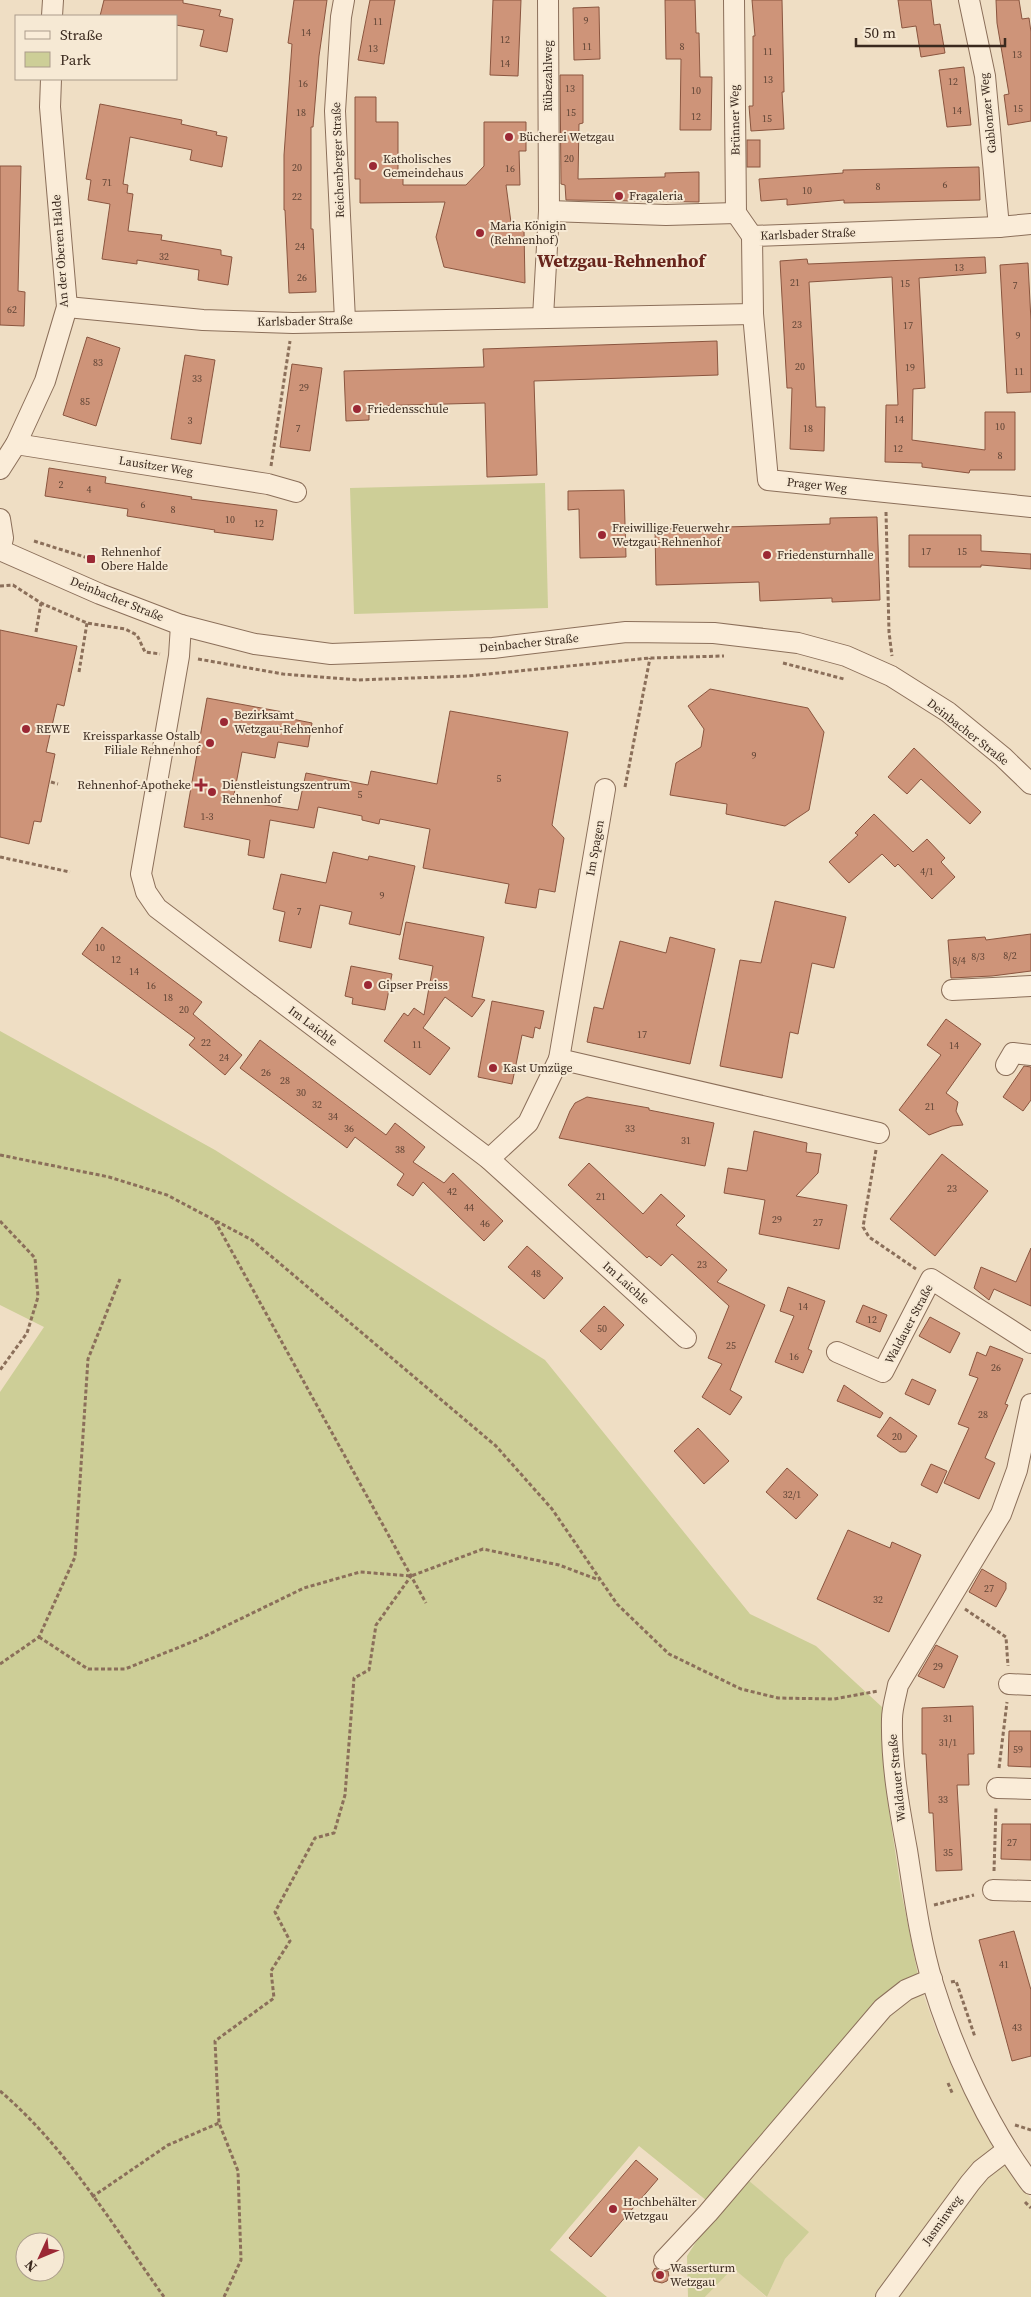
<svg xmlns="http://www.w3.org/2000/svg" width="1031" height="2297" viewBox="0 0 1031 2297" font-family="'Source Serif 4',serif">
<rect width="100%" height="100%" fill="#efdec4"/>
<!-- farmland -->
<g fill="#e5d8b1">
<polygon points="920,1985 937,2033 964,2093 1014,2175 1031,2199 1031,2297 767,2297 785,2259 808,2232 741,2174 880,2018"/>
<polygon points="733,2267 766,2297 705,2297"/>
</g>
<!-- green -->
<g fill="#cdce97" fill-rule="evenodd">
<polygon points="545,483 548,608 354,614 350,488"/>
<path d="M0,1031L215,1150L545,1360L750,1614L816,1646L882,1707L887,1797L901,1890L920,1985L879,2018L741,2174L809,2232L785,2259L767,2297L733,2268L705,2297H688L687,2256L717,2209L639,2146L550,2250L607,2297H0V1392L44,1327L0,1305ZM25,2242H55V2272H25Z"/>
</g>
<!-- building -->
<g fill="#ce9479" stroke="#8a553f">
<polygon points="104,0 183,0 183,3 221,10 219,16 233,19 227,52 200,46 204,30 176,25 176,16 100,16"/>
<polygon points="294,0 327,0 319,56 313,127 311,127 311,229 313,229 316,292 289,293 285,210 284,210 284,155 292,44 288,43"/>
<polygon points="370,0 395,0 384,64 358,60"/>
<polygon points="493,0 521,0 518,76 490,75"/>
<polygon points="665,0 695,0 696,33 699,33 700,77 712,77 711,130 680,130 681,59 666,59"/>
<polygon points="752,0 782,0 784,92 782,92 784,129 751,131 749,106 753,106 753,36 755,36"/>
<polygon points="898,0 931,0 934,25 940,24 945,53 921,57 916,26 902,28"/>
<polygon points="996,0 1019,0 1022,19 1029,18 1031,32 1031,121 1008,125 1004,95 1009,94 997,23"/>
<polygon points="599,7 600,59 574,60 573,8"/>
<polygon points="964,67 971,125 947,127 939,70"/>
<polygon points="560,75 583,75 583,123 579,124 578,179 665,177 665,173 699,172 699,202 566,200 565,185 561,184"/>
<polygon points="355,97 376,97 376,122 398,122 398,171 403,171 403,185 466,185 484,166 484,122 526,122 526,151 519,151 520,185 506,185 512,230 524,230 525,283 444,267 436,237 445,202 360,203 360,179 355,179"/>
<polygon points="100,104 182,120 181,124 217,132 216,135 227,137 222,167 190,160 192,150 130,137 123,184 128,185 127,193 133,194 128,231 162,235 161,240 221,250 221,255 232,257 228,285 198,280 199,270 137,260 137,264 102,259 110,204 88,200 91,180 86,179"/>
<rect x="747" y="140" width="13" height="27"/>
<polygon points="0,166 21,166 18,291 25,292 24,326 0,325"/>
<polygon points="979,167 980,200 844,203 844,200 787,205 787,199 761,201 759,179 843,173 843,170"/>
<polygon points="985,257 986,273 919,278 925,388 913,389 912,440 985,450 985,412 1015,412 1015,470 970,470 969,473 922,467 922,463 885,462 886,405 898,405 892,277 809,282 816,407 825,407 824,451 790,449 792,388 787,388 780,261 807,259 808,264"/>
<polygon points="1028,263 1031,321 1031,392 1007,393 1000,265"/>
<polygon points="87,337 120,348 96,426 63,415"/>
<polygon points="717,341 718,375 534,381 537,475 487,477 485,403 369,406 369,420 346,421 344,371 484,367 483,349"/>
<polygon points="185,355 215,360 201,444 171,439"/>
<polygon points="292,364 322,368 310,451 280,447"/>
<polygon points="49,468 106,477 105,483 192,497 191,499 277,510 273,540 214,532 215,530 127,516 128,509 45,496"/>
<polygon points="624,490 626,557 580,558 579,509 568,510 568,491"/>
<polygon points="877,517 880,600 832,602 832,598 760,601 759,582 656,585 655,529 830,524 830,518"/>
<polygon points="909,535 981,535 981,551 1031,554 1031,569 981,565 981,567 909,567"/>
<polygon points="0,630 77,646 64,706 57,704 46,752 55,754 41,822 34,821 29,844 0,837"/>
<polygon points="710,689 808,708 824,732 809,810 785,826 726,814 727,804 670,795 676,763 701,747 704,729 688,706"/>
<polygon points="207,698 283,712 282,717 312,723 308,747 278,742 275,758 242,752 233,800 298,810 306,773 368,785 371,771 437,784 450,711 568,732 552,825 564,838 555,892 539,889 536,908 505,903 509,884 423,868 430,829 380,819 379,824 362,820 362,816 318,807 314,828 270,820 264,858 248,855 250,840 184,827"/>
<polygon points="914,748 981,812 970,824 921,779 907,794 888,777"/>
<polygon points="874,814 913,852 927,839 945,858 941,862 955,877 932,899 898,864 895,867 882,854 849,883 829,862 858,835 855,833"/>
<polygon points="333,852 368,860 369,856 415,866 400,935 349,924 352,912 320,905 311,948 279,941 285,912 273,909 281,874 326,883"/>
<polygon points="775,901 846,917 834,968 812,963 798,1034 790,1032 782,1078 720,1066 740,960 761,963"/>
<polygon points="406,922 484,937 472,997 485,1000 472,1017 445,997 423,1028 450,1048 430,1075 384,1041 404,1013 408,1016 414,1008 424,1015 433,966 399,959"/>
<polygon points="102,927 202,1002 193,1014 242,1055 225,1075 189,1045 195,1038 82,954"/>
<polygon points="1031,934 1031,971 992,976 951,978 948,940 985,937 986,940"/>
<polygon points="670,937 715,949 690,1064 587,1042 594,1007 603,1009 620,941 666,953"/>
<polygon points="351,966 392,974 385,1010 352,1004 353,998 345,996"/>
<polygon points="492,1001 544,1011 540,1029 535,1027 533,1038 522,1035 512,1084 478,1077"/>
<polygon points="946,1019 981,1044 946,1093 958,1102 956,1111 963,1125 952,1126 929,1135 899,1110 941,1055 927,1045"/>
<polygon points="260,1040 386,1135 395,1123 425,1147 413,1162 444,1183 453,1173 503,1221 484,1241 423,1182 413,1196 397,1185 404,1174 355,1137 347,1148 240,1068"/>
<polygon points="1024,1066 1031,1067 1031,1100 1023,1111 1003,1097"/>
<polygon points="587,1097 649,1108 649,1110 714,1123 705,1166 559,1138 570,1111 575,1103"/>
<polygon points="754,1131 807,1143 806,1152 821,1154 818,1173 796,1196 847,1205 839,1249 759,1234 765,1200 724,1193 728,1168 747,1171"/>
<polygon points="942,1154 988,1191 935,1256 890,1219"/>
<polygon points="589,1163 643,1214 661,1194 685,1216 676,1225 727,1270 717,1282 765,1305 730,1390 742,1397 730,1415 702,1397 722,1364 708,1358 729,1306 672,1254 661,1266 649,1256 647,1258 568,1185"/>
<polygon points="527,1246 563,1278 544,1299 508,1267"/>
<polygon points="1031,1248 1031,1306 994,1289 989,1300 974,1288 981,1267 1016,1282"/>
<polygon points="788,1287 825,1301 808,1349 812,1351 803,1373 775,1362 794,1316 780,1311"/>
<polygon points="863,1305 887,1315 880,1332 856,1322"/>
<polygon points="604,1306 624,1325 601,1350 580,1331"/>
<polygon points="930,1317 960,1333 950,1353 919,1336"/>
<polygon points="990,1346 1023,1359 1005,1404 1008,1405 985,1458 995,1463 979,1499 944,1483 969,1428 958,1424 978,1378 969,1375 977,1352 986,1356"/>
<polygon points="912,1379 936,1390 929,1405 905,1394"/>
<polygon points="844,1385 883,1413 880,1418 837,1401"/>
<polygon points="890,1417 917,1436 906,1452 900,1452 877,1436"/>
<polygon points="698,1428 729,1461 704,1484 674,1451"/>
<polygon points="931,1464 947,1471 937,1493 921,1485"/>
<polygon points="787,1468 818,1495 796,1519 766,1492"/>
<polygon points="848,1530 890,1548 892,1542 921,1555 889,1632 817,1599"/>
<polygon points="982,1569 1006,1583 1006,1589 996,1607 969,1592"/>
<polygon points="936,1645 958,1656 944,1688 918,1676"/>
<polygon points="973,1706 974,1754 968,1754 969,1785 957,1785 962,1870 936,1871 933,1813 929,1813 926,1754 922,1754 922,1708"/>
<polygon points="1009,1731 1031,1731 1031,1767 1008,1766"/>
<polygon points="1002,1824 1031,1824 1031,1860 1001,1859"/>
<polygon points="1014,1931 1031,1990 1031,2056 1012,2061 979,1940"/>
<polygon points="636,2160 658,2179 591,2257 569,2238"/>
<polygon points="655,2268 661,2271 668,2271 669,2277 667,2281 662,2283 654,2281 652,2273"/>
</g>
<g fill="none" stroke-linecap="round" stroke-linejoin="round">
<!-- minor casing -->
<g stroke="#8b6f5a" stroke-width="22">
<g id="minor">
<polyline points="344,0 341,17 335,111 345,320"/>
<polyline points="734,0 736,213 752,236"/>
<polyline points="969,0 985,76 999,227"/>
<polyline points="52,16 53,0"/>
<polyline points="549,211 666,215 736,213"/>
<polyline points="1031,224 999,227 752,236 753,314 768,480 1031,507"/>
<polyline points="67,307 203,320 293,323 753,314"/>
<polyline points="543,317 549,211 548,0"/>
<polyline points="16,444 268,484 296,492"/>
<polyline points="0,469 16,444 45,381 67,307 50,107 51,79"/>
<polyline points="0,519 3,538 0,551"/>
<polyline points="0,550 100,594 181,625 255,644 331,654 493,648 626,632 714,633 798,643 846,656 891,676 948,712 1003,757 1031,784"/>
<polyline points="181,625 179,656 141,874 146,892 157,908 489,1159 686,1338"/>
<polyline points="952,990 1031,986"/>
<polyline points="559,1059 605,789"/>
<polyline points="1006,1065 1013,1053 1031,1055"/>
<polyline points="489,1159 528,1123 559,1059 879,1133"/>
<polyline points="837,1352 883,1372 931,1279 1031,1343"/>
<path d="M1031,1404L1017,1470L1001,1514L898,1685C896,1696 892,1708 892,1719C891,1763 899,1807 907,1850C914,1895 920,1941 933,1984C954,2052 988,2127 1031,2184"/>
<polyline points="1009,1684 1031,1685"/>
<polyline points="997,1788 1031,1789"/>
<polyline points="993,1890 1031,1891"/>
<polyline points="664,2260 708,2213 883,2008 906,1990 932,1979"/>
<polyline points="886,2297 970,2183 981,2170 1007,2150"/>
</g>
</g>
<!-- path -->
<g stroke="#8b6f5a" stroke-width="3" stroke-dasharray="4 2.5" stroke-linecap="butt">
<polyline points="271,466 290,341"/>
<polyline points="886,512 889,632 892,656"/>
<polyline points="34,541 91,559"/>
<polyline points="0,586 13,585 41,603 87,623 125,629 137,635 145,652 160,654"/>
<polyline points="36,632 41,603"/>
<polyline points="198,659 283,674 358,680 468,676 650,658 724,656"/>
<polyline points="783,663 844,679"/>
<polyline points="79,672 87,623"/>
<polyline points="51,782 58,784"/>
<polyline points="625,787 650,658"/>
<polyline points="0,857 70,872"/>
<polyline points="876,1150 863,1227 869,1237 916,1269"/>
<polyline points="0,1155 109,1177 167,1195 252,1240 496,1446 552,1509 617,1604 669,1654 741,1689 778,1698 834,1699 878,1691"/>
<polyline points="0,1221 35,1258 38,1297 27,1333 0,1370"/>
<polyline points="215,1221 426,1603"/>
<polyline points="965,1609 1006,1637 1008,1666"/>
<polyline points="39,1637 88,1669 125,1669 197,1640 304,1588 360,1572 411,1576 483,1549 559,1565 599,1580"/>
<polyline points="0,1664 39,1637 75,1557 88,1359 120,1279"/>
<polyline points="999,1768 1007,1702"/>
<polyline points="994,1871 996,1807"/>
<polyline points="934,1905 974,1895"/>
<polyline points="951,1982 956,1981 975,2037"/>
<polyline points="948,2083 953,2095"/>
<path d="M0,2091C66,2147 114,2227 164,2297"/>
<polyline points="1015,2125 1031,2130"/>
<polyline points="92,2197 168,2145 219,2123"/>
<polyline points="1025,2202 1031,2208"/>
<polyline points="224,2297 241,2260 238,2171 219,2123 215,2041 274,1998 271,1971 290,1941 275,1912 315,1838 334,1833 345,1795 354,1678 369,1670 376,1625 411,1576"/>
</g>
<!-- minor -->
<use href="#minor" stroke="#faecd8" stroke-width="20"/>
</g>
<!-- markers -->
<g fill="#9b2834" stroke="#f6e9d4" stroke-width="2">
<circle cx="509" cy="137" r="5"/>
<circle cx="373" cy="166" r="5"/>
<circle cx="619" cy="196" r="5"/>
<circle cx="480" cy="233" r="5"/>
<circle cx="357" cy="409" r="5"/>
<circle cx="602" cy="535" r="5"/>
<circle cx="767" cy="555" r="5"/>
<rect x="86" y="554" width="10" height="10" rx="2.5"/>
<circle cx="224" cy="722" r="5"/>
<circle cx="26" cy="729" r="5"/>
<circle cx="210" cy="743" r="5"/>
<path d="M198.5 777.5h5v5h5v5h-5v5h-5v-5h-5v-5h5z"/>
<circle cx="212" cy="792" r="5"/>
<circle cx="368" cy="985" r="5"/>
<circle cx="493" cy="1068" r="5"/>
<circle cx="613" cy="2209" r="5"/>
<circle cx="660" cy="2275" r="5"/>
</g>
<g text-anchor="middle" stroke-width="4" stroke-linejoin="round" paint-order="stroke">
<!-- number labels -->
<g font-size="10" fill="#5f4435">
<text x="586" y="24">9</text>
<text x="378" y="25">11</text>
<text x="306" y="36">14</text>
<text x="505" y="43">12</text>
<text x="587" y="50">11</text>
<text x="682" y="50">8</text>
<text x="373" y="52">13</text>
<text x="768" y="55">11</text>
<text x="1017" y="58">13</text>
<text x="505" y="67">14</text>
<text x="768" y="83">13</text>
<text x="953" y="85">12</text>
<text x="303" y="87">16</text>
<text x="570" y="92">13</text>
<text x="696" y="94">10</text>
<text x="1018" y="112">15</text>
<text x="957" y="114">14</text>
<text x="301" y="116">18</text>
<text x="571" y="116">15</text>
<text x="696" y="120">12</text>
<text x="767" y="122">15</text>
<text x="569" y="162">20</text>
<text x="297" y="171">20</text>
<text x="510" y="172">16</text>
<text x="107" y="186">71</text>
<text x="945" y="188">6</text>
<text x="878" y="190">8</text>
<text x="807" y="194">10</text>
<text x="297" y="200">22</text>
<text x="300" y="250">24</text>
<text x="164" y="260">32</text>
<text x="959" y="271">13</text>
<text x="302" y="281">26</text>
<text x="795" y="286">21</text>
<text x="905" y="287">15</text>
<text x="1015" y="289">7</text>
<text x="12" y="313">62</text>
<text x="797" y="328">23</text>
<text x="908" y="329">17</text>
<text x="1018" y="339">9</text>
<text x="98" y="366">83</text>
<text x="800" y="370">20</text>
<text x="910" y="371">19</text>
<text x="1019" y="375">11</text>
<text x="197" y="382">33</text>
<text x="304" y="391">29</text>
<text x="85" y="405">85</text>
<text x="899" y="423">14</text>
<text x="190" y="424">3</text>
<text x="1000" y="430">10</text>
<text x="298" y="432">7</text>
<text x="808" y="432">18</text>
<text x="898" y="452">12</text>
<text x="1000" y="459">8</text>
<text x="61" y="488">2</text>
<text x="89" y="493">4</text>
<text x="143" y="508">6</text>
<text x="173" y="513">8</text>
<text x="230" y="523">10</text>
<text x="259" y="527">12</text>
<text x="926" y="555">17</text>
<text x="962" y="555">15</text>
<text x="754" y="759">9</text>
<text x="499" y="782">5</text>
<text x="360" y="798">5</text>
<text x="207" y="820">1-3</text>
<text x="927" y="875">4/1</text>
<text x="382" y="899">9</text>
<text x="299" y="915">7</text>
<text x="100" y="951">10</text>
<text x="1010" y="959">8/2</text>
<text x="978" y="960">8/3</text>
<text x="116" y="963">12</text>
<text x="959" y="964">8/4</text>
<text x="134" y="975">14</text>
<text x="151" y="989">16</text>
<text x="168" y="1001">18</text>
<text x="184" y="1013">20</text>
<text x="642" y="1038">17</text>
<text x="206" y="1046">22</text>
<text x="417" y="1048">11</text>
<text x="954" y="1049">14</text>
<text x="224" y="1061">24</text>
<text x="266" y="1076">26</text>
<text x="285" y="1084">28</text>
<text x="301" y="1096">30</text>
<text x="317" y="1108">32</text>
<text x="930" y="1110">21</text>
<text x="333" y="1120">34</text>
<text x="349" y="1132">36</text>
<text x="630" y="1132">33</text>
<text x="686" y="1144">31</text>
<text x="400" y="1153">38</text>
<text x="952" y="1192">23</text>
<text x="452" y="1195">42</text>
<text x="601" y="1200">21</text>
<text x="469" y="1211">44</text>
<text x="777" y="1223">29</text>
<text x="818" y="1226">27</text>
<text x="485" y="1227">46</text>
<text x="702" y="1268">23</text>
<text x="536" y="1277">48</text>
<text x="803" y="1310">14</text>
<text x="872" y="1323">12</text>
<text x="602" y="1332">50</text>
<text x="731" y="1349">25</text>
<text x="794" y="1360">16</text>
<text x="996" y="1371">26</text>
<text x="983" y="1418">28</text>
<text x="897" y="1440">20</text>
<text x="792" y="1498">32/1</text>
<text x="989" y="1592">27</text>
<text x="878" y="1603">32</text>
<text x="938" y="1670">29</text>
<text x="948" y="1722">31</text>
<text x="948" y="1746">31/1</text>
<text x="1018" y="1753">59</text>
<text x="943" y="1803">33</text>
<text x="1012" y="1846">27</text>
<text x="948" y="1856">35</text>
<text x="1004" y="1968">41</text>
<text x="1017" y="2031">43</text>
</g>
<!-- street labels -->
<g font-size="12" fill="#3a291e" stroke="#f6e9d4">
<text transform="translate(548 76) rotate(-90)" y="4">Rübezahlweg</text>
<text transform="translate(988 113) rotate(-96)" y="4">Gablonzer Weg</text>
<text transform="translate(735 120) rotate(-91)" y="4">Brünner Weg</text>
<text transform="translate(338 160) rotate(-92)" y="4">Reichenberger Straße</text>
<text transform="translate(808 234) rotate(-2)" y="4">Karlsbader Straße</text>
<text transform="translate(60 251) rotate(-94)" y="4">An der Oberen Halde</text>
<text transform="translate(305 321) rotate(-1)" y="4">Karlsbader Straße</text>
<text transform="translate(156 466) rotate(9)" y="4">Lausitzer Weg</text>
<text transform="translate(817 485) rotate(6)" y="4">Prager Weg</text>
<text transform="translate(117 599) rotate(22)" y="4">Deinbacher Straße</text>
<text transform="translate(529 643) rotate(-6)" y="4">Deinbacher Straße</text>
<text transform="translate(968 732) rotate(38)" y="4">Deinbacher Straße</text>
<text transform="translate(595 848) rotate(-80)" y="4">Im Spagen</text>
<text transform="translate(313 1026) rotate(37)" y="4">Im Laichle</text>
<text transform="translate(626 1283) rotate(42)" y="4">Im Laichle</text>
<text transform="translate(909 1324) rotate(-62)" y="4">Waldauer Straße</text>
<text transform="translate(897 1778) rotate(-96)" y="4">Waldauer Straße</text>
<text transform="translate(942 2220) rotate(-54)" y="4">Jasminweg</text>
</g>
<!-- poi labels -->
<g font-size="12" fill="#3a291e" stroke="#f6e9d4" text-anchor="start">
<text x="519" y="141">Bücherei Wetzgau</text>
<text x="383" y="163">Katholisches<tspan x="383" dy="14">Gemeindehaus</tspan></text>
<text x="629" y="200">Fragaleria</text>
<text x="490" y="230">Maria Königin<tspan x="490" dy="14">(Rehnenhof)</tspan></text>
<text x="367" y="413">Friedensschule</text>
<text x="612" y="532">Freiwillige Feuerwehr<tspan x="612" dy="14">Wetzgau-Rehnenhof</tspan></text>
<text x="101" y="556">Rehnenhof<tspan x="101" dy="14">Obere Halde</tspan></text>
<text x="777" y="559">Friedensturnhalle</text>
<text x="234" y="719">Bezirksamt<tspan x="234" dy="14">Wetzgau-Rehnenhof</tspan></text>
<text x="36" y="733">REWE</text>
<text x="200" y="740" text-anchor="end">Kreissparkasse Ostalb<tspan x="200" dy="14">Filiale Rehnenhof</tspan></text>
<text x="191" y="789" text-anchor="end">Rehnenhof-Apotheke</text>
<text x="222" y="789">Dienstleistungszentrum<tspan x="222" dy="14">Rehnenhof</tspan></text>
<text x="378" y="989">Gipser Preiss</text>
<text x="503" y="1072">Kast Umzüge</text>
<text x="623" y="2206">Hochbehälter<tspan x="623" dy="14">Wetzgau</tspan></text>
<text x="670" y="2272">Wasserturm<tspan x="670" dy="14">Wetzgau</tspan></text>
</g>
<!-- district labels -->
<g font-size="18" font-weight="bold" fill="#68251c" stroke="#f6e9d4">
<text x="621" y="267">Wetzgau-Rehnenhof</text>
</g>
</g>
<!-- legend -->
<rect x="15" y="15" width="162" height="65" fill="#f6e9d4" stroke="#ab9c8b"/>
<rect x="25" y="31" width="25" height="8" fill="#faecd8" stroke="#ab9c8b"/>
<text x="60" y="40" font-size="15" fill="#3a291e">Straße</text>
<rect x="25" y="52" width="25" height="15" fill="#cdce97" stroke="#ab9c8b"/>
<text x="60" y="65" font-size="15" fill="#3a291e">Park</text>
<!-- north arrow -->
<g transform="translate(40 2257) rotate(226)"><circle r="24" fill="#f6e9d4" stroke="#ab9c8b"/>
<path d="M0-4L9 19L0 12L-9 19Z" fill="#9b2834"/>
<text y="-8" font-size="14" font-weight="bold" text-anchor="middle" fill="#3a291e">N</text>
</g>
<!-- scale -->
<path d="M856 38v8h149v-8" fill="none" stroke="#3a291e" stroke-width="2.5"/>
<text x="864" y="38" font-size="15" fill="#3a291e" stroke="#f6e9d4" stroke-width="4" paint-order="stroke">50 m</text>
</svg>
